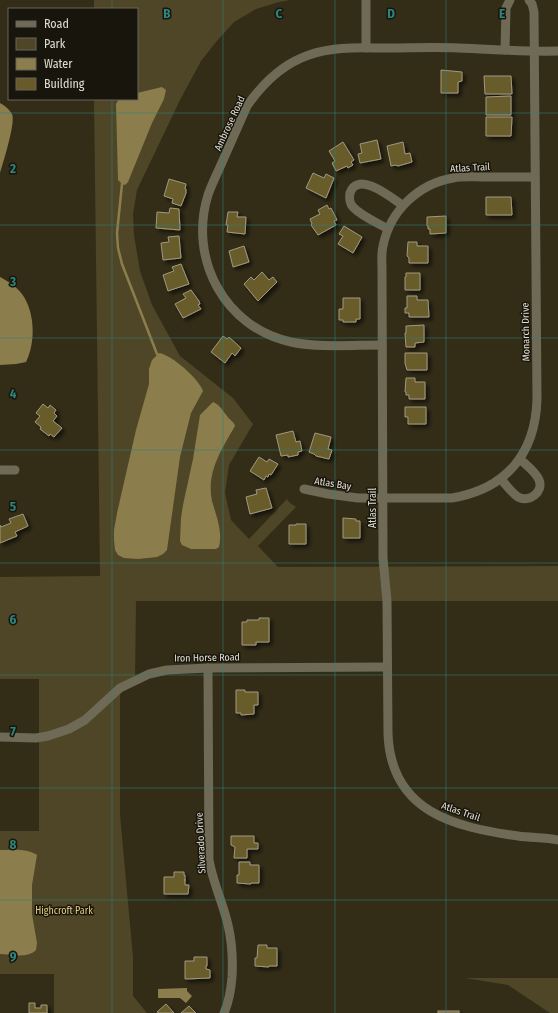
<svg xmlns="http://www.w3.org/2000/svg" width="558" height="1013" viewBox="0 0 558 1013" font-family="'Fira Sans Condensed',sans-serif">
<defs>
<filter id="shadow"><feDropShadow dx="3" dy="3" stdDeviation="2" flood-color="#0009"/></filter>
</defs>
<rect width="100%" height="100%" fill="#332d18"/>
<!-- green -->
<g fill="#4e4627">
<polygon points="94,0 290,0 279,2 256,9 234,22 216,42 201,61 180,100 137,190 133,214 134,235 140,271 152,305 180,356 233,398 253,424 229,465 225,493 231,520 249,539 287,499 290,503 296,507 258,546 278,567 558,566 558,601 136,601 135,680 120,688 120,815 133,957 133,996 147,1013 54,1013 54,974 0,974 0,831 39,831 39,679 0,679 0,577 100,576 94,99 137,99 137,9 94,9"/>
<polygon points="465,978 558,978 558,1013 550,1013 508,985"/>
</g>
<!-- water -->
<g fill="#8b7e4c">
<polygon points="162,87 166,90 164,99 152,123 128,182 125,185 122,184 118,180 116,104 119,99 137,99 137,93"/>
<path d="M0,103C4,105 10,110 12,114C16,122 3,163 0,173Z"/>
<path d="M0,277C7,281 17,287 22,294C35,312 36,342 26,362L16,364L0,365Z"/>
<path d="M159,353C172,355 199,379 203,391L191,413L180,457L167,550L163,554L157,557L138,559L124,558L118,555L115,550L114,540V530L117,513L136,430L149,384V369L152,360Z"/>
<path d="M213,402C220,405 222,410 227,416C229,420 234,421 235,426C222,449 206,472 212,501C216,515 223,532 219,547L216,549H191L182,545L180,541L181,518L183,505L193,459L200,415Z"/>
<path d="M0,850C12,850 27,848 37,855L32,885V914L37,943L36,950C27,959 12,954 0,954Z"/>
<polygon points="187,988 187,991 192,996 186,1003 180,998 158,998 158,989"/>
</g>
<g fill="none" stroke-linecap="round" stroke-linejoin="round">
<!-- stream -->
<polyline stroke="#8b7e4c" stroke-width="2.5" points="122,184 117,233 118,248 122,264 157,354"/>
</g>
<!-- building -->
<g fill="#685b29" stroke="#a09981" filter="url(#shadow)">
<polygon points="441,70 462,72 462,81 458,82 458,93 441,93"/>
<polygon points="484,76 511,76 512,94 485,94"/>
<polygon points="511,96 511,115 486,115 486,97"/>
<polygon points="486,117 512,117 511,136 486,136"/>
<polygon points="377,140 381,159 360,163 358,154 362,153 360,144"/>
<polygon points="343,142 354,160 351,162 353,165 348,168 347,166 336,171 332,163 335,161 329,151"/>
<polygon points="403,142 405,154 410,153 412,162 398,166 395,165 391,166 387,146"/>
<polygon points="313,173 324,178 326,174 334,178 326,198 306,188"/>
<polygon points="169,179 186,184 185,189 186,189 186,193 181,206 172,203 173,199 164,196"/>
<polygon points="486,197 511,197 512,215 486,215"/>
<polygon points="327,205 329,209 331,208 337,220 334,221 336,225 318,235 311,225 312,224 310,219 320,214 318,210"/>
<polygon points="170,208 179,209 180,230 156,228 157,212 169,213"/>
<polygon points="228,212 238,212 237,217 246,217 245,234 227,232 228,225 226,225"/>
<polygon points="446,216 446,233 430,234 430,229 428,229 428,226 427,226 427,217"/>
<polygon points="344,226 362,237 353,253 338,244 343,236 339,234"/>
<polygon points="179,236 181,258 163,260 161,243 169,242 168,237"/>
<polygon points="408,242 417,242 417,246 428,246 428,263 409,263 409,258 407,256"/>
<polygon points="244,246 249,262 233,267 229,251"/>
<polygon points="181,264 189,284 168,291 163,275 174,271 172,267"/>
<polygon points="262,272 269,280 273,277 277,282 258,301 244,284 251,277 254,280"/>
<polygon points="406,273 420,273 420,290 405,290 405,277 406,277"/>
<polygon points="191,290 199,301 200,304 198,305 201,309 183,318 175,304 186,298 183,294"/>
<polygon points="407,296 417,296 417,300 428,300 429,317 409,317 409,313 405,313 405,308 407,308"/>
<polygon points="343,298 360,298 360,319 356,319 356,322 343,322 343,320 339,320 339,309 343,309"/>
<polygon points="424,325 424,342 415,343 415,347 406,347 405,333 406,333 406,326"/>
<polygon points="223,336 227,339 229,337 241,348 235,356 232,353 225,363 211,352"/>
<polygon points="405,353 427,353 427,370 407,370 405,363"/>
<polygon points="406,378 415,378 415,382 425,382 425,399 409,399 409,395 406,395 406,392 405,392"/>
<polygon points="43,404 48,408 50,405 56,410 54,413 57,416 53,421 62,428 54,437 50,434 49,436 40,429 41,427 35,422 40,416 36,413"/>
<polygon points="405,407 426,407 426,424 408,424 408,417 405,417"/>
<polygon points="293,431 296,442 300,441 302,451 298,452 298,455 288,457 288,455 281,456 276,435"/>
<polygon points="315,433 331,437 328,449 332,450 329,459 316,456 314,454 309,452"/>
<polygon points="259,457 267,462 269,459 278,464 271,475 269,474 268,477 266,476 264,480 250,471"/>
<polygon points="266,488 272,508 250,514 246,497 257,494 256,490"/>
<polygon points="23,514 28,526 15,532 17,536 0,543 0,525 1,527 11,523 9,519"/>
<polygon points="343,518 356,519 356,521 360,521 360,538 343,538"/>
<polygon points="296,524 306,524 306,544 289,544 289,525 296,525"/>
<polygon points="259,618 269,618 269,642 256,642 256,645 242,645 242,622 247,622 247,620 259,620"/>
<polygon points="236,690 245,690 245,692 258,692 258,705 254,705 254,714 241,715 241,713 236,713"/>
<polygon points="231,836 254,836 254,843 258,843 258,849 247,849 247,858 234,858 235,847 231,845"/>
<polygon points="239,862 250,862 250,865 259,865 259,883 251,883 251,884 237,883 237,875 239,875"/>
<polygon points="174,872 184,872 184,875 185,875 185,880 184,880 185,880 185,885 189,885 188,894 164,894 164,877 174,877"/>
<polygon points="258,945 267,945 267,948 277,948 277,966 269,966 269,967 255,966 255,958 257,958"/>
<polygon points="194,957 207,957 207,966 206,966 206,969 210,970 210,978 185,979 185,961 194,961"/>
<polygon points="29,1003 35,1003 35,1008 41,1008 41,1005 47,1005 47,1013 29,1013"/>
<polygon points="166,1004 174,1013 159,1013 157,1012"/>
<polygon points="189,1006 196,1013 181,1013"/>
<rect x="438" y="1011" width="21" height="2"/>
</g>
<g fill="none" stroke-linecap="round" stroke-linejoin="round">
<!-- minor -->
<g stroke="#6f6a55" stroke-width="9">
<polyline points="366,0 366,48"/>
<polyline points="505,50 506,8 510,0"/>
<path d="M535,177C517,177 500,177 483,177C473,177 462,176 453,178C418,184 390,211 383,246C381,254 382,262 382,270L383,558L387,601L388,734C391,812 454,827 518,836C531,838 546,837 558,840"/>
<path d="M388,229C378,223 361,216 353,207C350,204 349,198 350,193C358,170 392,198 402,205"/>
<path d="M382,345C353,345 319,348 291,342C225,328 188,259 208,195C211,186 216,176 220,167C229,147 238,126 247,106C263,83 282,64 309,55C334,46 361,48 387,48C411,48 434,47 458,48C491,49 524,52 558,51"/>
<polyline points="0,470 15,470"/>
<path d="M501,479C506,485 512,493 518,497C529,503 544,492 539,480C536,472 526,465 520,459"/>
<path d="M304,489L328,494L358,498H452C506,489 535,454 537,400L534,12L532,4L529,0"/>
<path d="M208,668L209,860C213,883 223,903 228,925C232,942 233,959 232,977C231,989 229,1002 224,1013"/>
<polyline points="0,737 36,738 48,736 69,729 85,720 120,688 149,674 167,670 208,668 387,667"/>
</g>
</g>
<!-- grid -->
<path fill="none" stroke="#2e857d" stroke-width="1" stroke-opacity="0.55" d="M112,0V9M223,0V1013M335,0V1013M446,0V1013M112,99V1013M0,113H558M0,225H558M0,338H558M0,450H558M0,563H558M0,675H558M0,788H558M0,900H558"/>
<g text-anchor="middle" stroke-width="3" stroke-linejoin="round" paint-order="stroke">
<!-- street labels -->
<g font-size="10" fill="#e0ddd0" stroke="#18150c">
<text transform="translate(229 123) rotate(-65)" y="4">Ambrose Road</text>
<text transform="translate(470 167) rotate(-3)" y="4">Atlas Trail</text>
<text transform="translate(525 332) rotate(-91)" y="4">Monarch Drive</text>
<text transform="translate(333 483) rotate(9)" y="4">Atlas Bay</text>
<text transform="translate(372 508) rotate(-90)" y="4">Atlas Trail</text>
<text transform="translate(207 657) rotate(-1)" y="4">Iron Horse Road</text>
<text transform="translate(461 811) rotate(19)" y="4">Atlas Trail</text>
<text transform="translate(200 843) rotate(-93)" y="4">Silverado Drive</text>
</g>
<!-- park labels -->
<g font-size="10" fill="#e1cc7f" stroke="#18150c">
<text x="64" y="914">Highcroft Park</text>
</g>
</g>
<g font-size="13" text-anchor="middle" font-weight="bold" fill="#2e857d" stroke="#18150c" stroke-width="3" stroke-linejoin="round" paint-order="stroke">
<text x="167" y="18">B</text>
<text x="279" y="18">C</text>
<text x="391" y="18">D</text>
<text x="502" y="18">E</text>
<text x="13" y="173">2</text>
<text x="13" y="286">3</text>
<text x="13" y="398">4</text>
<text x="13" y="511">5</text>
<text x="13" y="624">6</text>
<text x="13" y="736">7</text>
<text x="13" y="849">8</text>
<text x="13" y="961">9</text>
</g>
<!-- legend -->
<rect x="8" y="8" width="130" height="92" fill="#18150c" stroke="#68655a"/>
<rect x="16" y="21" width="20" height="6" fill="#6f6a55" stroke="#68655a"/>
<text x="44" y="28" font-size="12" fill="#e0ddd0">Road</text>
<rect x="16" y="38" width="20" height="12" fill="#4e4627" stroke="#68655a"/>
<text x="44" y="48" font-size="12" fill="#e0ddd0">Park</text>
<rect x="16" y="58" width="20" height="12" fill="#8b7e4c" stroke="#68655a"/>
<text x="44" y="68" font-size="12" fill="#e0ddd0">Water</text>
<rect x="16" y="78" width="20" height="12" fill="#685b29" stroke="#68655a"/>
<text x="44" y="88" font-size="12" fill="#e0ddd0">Building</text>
</svg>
